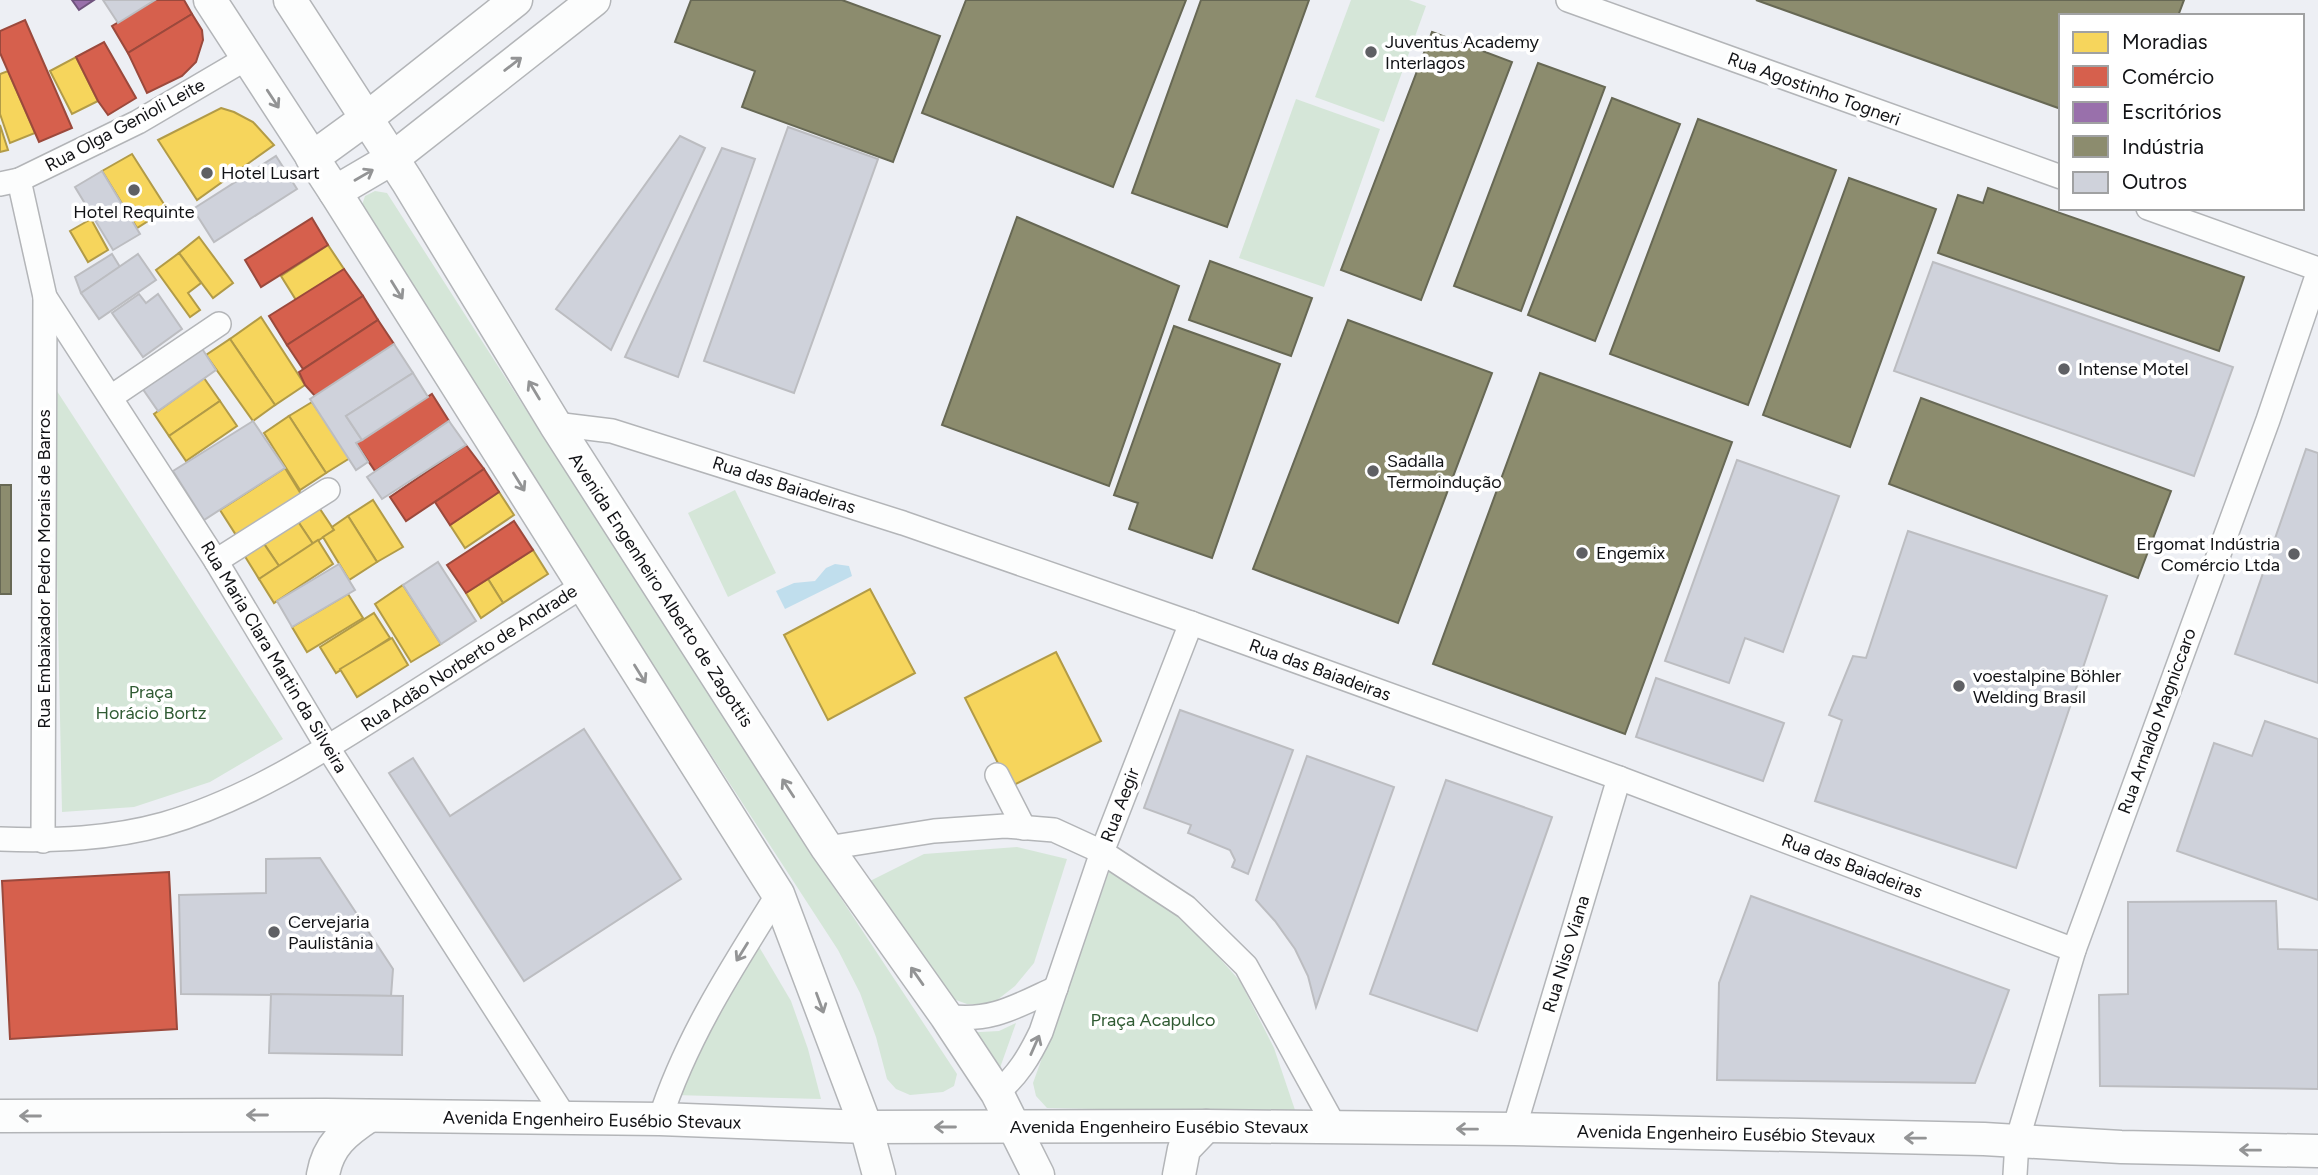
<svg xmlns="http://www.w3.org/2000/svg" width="2318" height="1175" viewBox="0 0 2318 1175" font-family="Figtree,sans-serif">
<rect width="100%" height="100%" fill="#edeff4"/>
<!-- green -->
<g fill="#d5e6d8">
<polygon points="1351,0 1409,0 1426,6 1384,122 1315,97"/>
<polygon points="1296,99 1380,129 1324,287 1239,258"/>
<polygon points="375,191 387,193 786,815 957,1074 954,1086 943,1092 910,1095 896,1089 887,1079 876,1037 860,993 838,950 561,524 362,205 365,196"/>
<polygon points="53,385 283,739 210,782 134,807 62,812"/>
<polygon points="735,490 776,573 728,597 688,513"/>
<polygon points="1017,847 1067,859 1034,963 1015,986 992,1004 967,1004 942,995 864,884 924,854"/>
<polygon points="1109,872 1179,913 1240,981 1274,1048 1296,1113 1047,1108 1036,1096 1033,1083"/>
<polygon points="758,945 791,1001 808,1049 821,1099 674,1095 712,1014"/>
<polygon points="1016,1023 996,1079 962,1033 999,1031"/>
</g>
<!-- water -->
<polygon fill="#c0deed" points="835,564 849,566 852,576 785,609 776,591 794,583 815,581 826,568"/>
<!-- homes -->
<g fill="#f6d55c" stroke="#b29b47" stroke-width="2">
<polygon points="76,57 98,101 72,114 50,71"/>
<polygon points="8,71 35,133 10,143 0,114 0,74"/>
<polygon points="221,108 234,112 253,122 274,145 197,200 158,140"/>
<polygon points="0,125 8,150 0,152"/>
<polygon points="132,154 167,209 137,228 102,171"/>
<polygon points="91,219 108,250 88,262 70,231"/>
<polygon points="199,237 233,283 213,298 179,253"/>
<polygon points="328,245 344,269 296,300 281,276"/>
<polygon points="179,253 201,283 188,293 200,310 190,317 156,270"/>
<polygon points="261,317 305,385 275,405 230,339"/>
<polygon points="230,339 275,405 253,421 206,355"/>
<polygon points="204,378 220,401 169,436 154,414"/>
<polygon points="220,401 237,426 186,461 169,436"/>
<polygon points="312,402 350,458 326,473 289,416"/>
<polygon points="289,416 326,473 300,490 264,433"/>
<polygon points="285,468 301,494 236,535 220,510"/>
<polygon points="499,492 514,515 465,548 450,525"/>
<polygon points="314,500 334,530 313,544 293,514"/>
<polygon points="373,500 403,547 377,562 348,516"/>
<polygon points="293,514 313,544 279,566 259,536"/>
<polygon points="348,516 377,562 349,580 323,537 334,530 332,527"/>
<polygon points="260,538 279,566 259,579 241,550"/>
<polygon points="318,540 333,564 274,603 259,579"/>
<polygon points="533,550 548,574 503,603 488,579"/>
<polygon points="488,579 503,603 481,618 466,593"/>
<polygon points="403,585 441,644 411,662 375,604"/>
<polygon points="870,589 915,673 828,720 784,635"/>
<polygon points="348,594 363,618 307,652 292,627"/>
<polygon points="374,613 390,638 336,673 320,647"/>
<polygon points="392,638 408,665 357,697 340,669"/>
<polygon points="1056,652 1101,741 1010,787 965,698"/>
</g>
<!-- shops -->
<g fill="#d6604d" stroke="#9b493c" stroke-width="2">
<polygon points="155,0 184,0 192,14 128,53 112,26"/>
<polygon points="192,14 202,30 203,40 196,62 182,76 147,93 128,53"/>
<polygon points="25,20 72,128 39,142 0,53 0,31"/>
<polygon points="104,42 136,98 108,115 98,101 76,57"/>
<polygon points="312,218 328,245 261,287 245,260"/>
<polygon points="344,269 363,296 287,345 269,316"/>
<polygon points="363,296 378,320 303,369 287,345"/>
<polygon points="378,320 394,344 315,396 305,385 299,372"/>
<polygon points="432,394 449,421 375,471 356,443"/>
<polygon points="466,445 484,469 406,521 390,497"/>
<polygon points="484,469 499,492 450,525 435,502"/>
<polygon points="514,521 533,550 466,593 447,565"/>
<polygon points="169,872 177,1029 10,1039 2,881"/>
</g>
<!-- offices -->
<polygon fill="#9970ab" stroke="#70547e" stroke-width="2" points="72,0 94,0 79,10"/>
<!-- industry -->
<g fill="#8c8c6e" stroke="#676854" stroke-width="2">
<polygon points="691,0 842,0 940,36 893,162 742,107 755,71 675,42"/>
<polygon points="966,0 1186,0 1113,187 922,113"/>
<polygon points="1201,0 1309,0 1227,227 1132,193"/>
<polygon points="1756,0 2184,0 2178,16 2061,16 2061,109"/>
<polygon points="1432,32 1512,62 1421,300 1341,270"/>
<polygon points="1538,63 1605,87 1521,311 1454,286"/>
<polygon points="1612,98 1680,124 1595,341 1528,315"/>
<polygon points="1698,119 1836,170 1748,405 1610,354"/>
<polygon points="1849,178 1936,209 1850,447 1763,415"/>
<polygon points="1988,188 2244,277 2219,351 1938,253 1958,195 1983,203"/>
<polygon points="1017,217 1179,286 1109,486 942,425"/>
<polygon points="1210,261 1312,298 1291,356 1189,320"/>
<polygon points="1348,320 1492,373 1398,623 1253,569"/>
<polygon points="1174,326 1280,364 1212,558 1129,529 1138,503 1114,495"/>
<polygon points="1540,373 1732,442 1625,734 1433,664"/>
<polygon points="1921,398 2171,491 2138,578 1889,484"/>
<rect x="0" y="485" width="11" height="109"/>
</g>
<!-- building -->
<g fill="#cfd2db" stroke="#bcbdc1" stroke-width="2">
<polygon points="103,0 155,0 118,23"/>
<polygon points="788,127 878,159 794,393 704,361"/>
<polygon points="680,136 705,148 611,350 556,309"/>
<polygon points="722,148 755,159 678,377 625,357"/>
<polygon points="276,156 297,189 214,242 193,209"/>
<polygon points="102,171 140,234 113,250 75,187"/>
<polygon points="112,254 120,267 81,293 75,277"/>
<polygon points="138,254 156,280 99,319 81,293"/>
<polygon points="1933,262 2233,367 2194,476 1894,371"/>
<polygon points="139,294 146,303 158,294 182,329 143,357 112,313"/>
<polygon points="199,344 216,370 158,411 140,385"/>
<polygon points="394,344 413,373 346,416 362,440 356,443 368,462 356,470 310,399"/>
<polygon points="413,373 428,397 362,440 346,416"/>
<polygon points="253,421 285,468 204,520 173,471"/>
<polygon points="449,421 466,445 382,499 367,477"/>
<polygon points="2306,449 2318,453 2318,683 2235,654"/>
<polygon points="1737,460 1839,496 1783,652 1745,638 1729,683 1665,661"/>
<polygon points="1908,531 2107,596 2016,868 1815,801 1842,720 1829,715 1853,656 1866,658"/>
<polygon points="438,562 476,621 441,644 403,585"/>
<polygon points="339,564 355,590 292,627 277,601"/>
<polygon points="1656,678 1784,723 1763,781 1636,737"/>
<polygon points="1180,710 1293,750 1248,874 1232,867 1235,860 1230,850 1188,833 1191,825 1144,808"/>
<polygon points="2265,721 2318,739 2318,900 2177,851 2214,743 2252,756"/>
<polygon points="584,729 681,879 524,981 389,773 413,758 450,816"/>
<polygon points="1307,756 1394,787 1316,1007 1308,976 1295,949 1275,921 1256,900"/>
<polygon points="1446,780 1552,817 1477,1031 1370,994"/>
<polygon points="320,858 393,969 391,996 181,994 179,895 266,893 266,859"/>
<polygon points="1751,896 2009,990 1975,1083 1717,1080 1719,983"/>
<polygon points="2276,901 2278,949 2318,950 2318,1089 2100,1086 2099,995 2128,994 2128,902"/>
<polygon points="271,994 403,996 402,1055 269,1053"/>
</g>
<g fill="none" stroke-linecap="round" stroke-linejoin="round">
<!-- street casing -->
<g stroke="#b3b5b8" stroke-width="26">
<g id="street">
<polyline points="1568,0 2061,177"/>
<polyline points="19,180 45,297 216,561 328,748 566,1119"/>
<polyline points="0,184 19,180 138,122 247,58"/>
<polyline points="2148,208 2318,269"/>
<polyline points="111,397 219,324"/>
<polyline points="555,424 612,431 903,523 1191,623 1619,778 2074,950"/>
<polyline points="216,561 328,490"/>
<polyline points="997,775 1024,828"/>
<path d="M0,839C55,841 110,839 164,824C247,800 323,751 395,705C458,665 521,625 584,585"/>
<polyline points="43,841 45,297"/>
<polyline points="827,848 934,831 1005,826 1054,830 1102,852 1186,907 1246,966 1335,1127"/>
<path d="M946,1016C990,1023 1017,1006 1056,988"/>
<path d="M997,1093C1018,1075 1029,1057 1041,1032L1102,852L1191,623"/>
<path d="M660,1119C686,1038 733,966 778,894"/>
<polyline points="1514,1129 1619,778"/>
<polyline points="2015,1175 2017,1141 2074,950 2268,420 2318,273"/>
</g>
</g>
<!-- secondary casing -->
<g stroke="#b3b5b8" stroke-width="35">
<g id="secondary">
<polyline points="210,0 335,192 778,894 866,1127 879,1175"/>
<polyline points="290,0 407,181 555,424 827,848 946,1016 997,1093 1038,1175"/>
<polyline points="312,158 367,118 516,0"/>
<polyline points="335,192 393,158 594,0"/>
<polyline points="0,1116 326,1115 660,1119 866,1127 1206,1126 1514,1129 1984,1139 2121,1147 2318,1151"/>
<path d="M323,1175C328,1145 345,1132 369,1116"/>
<polyline points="1179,1175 1184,1149 1206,1126"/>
</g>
</g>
<!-- street -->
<use href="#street" stroke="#fcfdfd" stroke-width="23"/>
<!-- secondary -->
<use href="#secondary" stroke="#fcfdfd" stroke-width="32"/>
</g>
<!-- one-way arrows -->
<defs><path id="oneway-shaft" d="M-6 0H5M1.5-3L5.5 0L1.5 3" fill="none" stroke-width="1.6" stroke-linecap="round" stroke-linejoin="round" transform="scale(1.75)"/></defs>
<g stroke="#939495">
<use href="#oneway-shaft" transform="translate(513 64) rotate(-38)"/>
<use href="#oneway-shaft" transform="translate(273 99) rotate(57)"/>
<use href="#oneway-shaft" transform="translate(364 175) rotate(-30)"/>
<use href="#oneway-shaft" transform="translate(397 290) rotate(58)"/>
<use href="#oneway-shaft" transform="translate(534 390) rotate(-121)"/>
<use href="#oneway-shaft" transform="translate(519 482) rotate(58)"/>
<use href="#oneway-shaft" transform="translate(640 674) rotate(58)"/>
<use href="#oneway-shaft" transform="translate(788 788) rotate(-123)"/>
<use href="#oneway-shaft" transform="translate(742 952) rotate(122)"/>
<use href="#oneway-shaft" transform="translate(917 976) rotate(-125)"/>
<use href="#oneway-shaft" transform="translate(820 1003) rotate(70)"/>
<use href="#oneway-shaft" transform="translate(1035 1045) rotate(-66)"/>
<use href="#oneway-shaft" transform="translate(257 1115) rotate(180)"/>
<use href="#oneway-shaft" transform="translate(30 1116) rotate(180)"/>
<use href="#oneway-shaft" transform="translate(945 1127) rotate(-180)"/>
<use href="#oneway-shaft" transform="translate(1467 1129) rotate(-179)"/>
<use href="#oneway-shaft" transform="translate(1915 1138) rotate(-179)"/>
<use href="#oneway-shaft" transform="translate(2250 1150) rotate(-179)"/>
</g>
<!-- markers -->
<g fill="#5f6064" stroke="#fff" stroke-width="2.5">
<circle cx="1371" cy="52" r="7"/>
<circle cx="207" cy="173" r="7"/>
<circle cx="134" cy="190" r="7"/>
<circle cx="2064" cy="369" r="7"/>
<circle cx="1373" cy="471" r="7"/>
<circle cx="1582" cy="553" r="7"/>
<circle cx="2294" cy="554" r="7"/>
<circle cx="1959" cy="686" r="7"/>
<circle cx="274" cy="932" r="7"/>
</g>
<g text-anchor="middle" stroke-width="7" stroke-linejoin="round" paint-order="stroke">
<!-- poi labels -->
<g font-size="18" fill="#121316" stroke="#fff" text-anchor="start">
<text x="1385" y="48">Juventus Academy<tspan x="1385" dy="21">Interlagos</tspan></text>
<text x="221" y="179">Hotel Lusart</text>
<text x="134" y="218" text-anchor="middle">Hotel Requinte</text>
<text x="2078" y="375">Intense Motel</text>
<text x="1387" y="467">Sadalla<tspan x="1387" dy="21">Termoindução</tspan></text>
<text x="2280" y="550" text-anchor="end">Ergomat Indústria<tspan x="2280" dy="21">Comércio Ltda</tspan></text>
<text x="1596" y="559">Engemix</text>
<text x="1973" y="682">voestalpine Böhler<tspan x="1973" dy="21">Welding Brasil</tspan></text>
<text x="288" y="928">Cervejaria<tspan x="288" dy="21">Paulistânia</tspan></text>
</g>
<!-- street labels -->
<g font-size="18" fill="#121316" stroke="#fff">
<text transform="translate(1814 89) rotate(20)" y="6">Rua Agostinho Togneri</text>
<text transform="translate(125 125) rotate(-28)" y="6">Rua Olga Genioli Leite</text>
<text transform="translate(784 485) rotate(18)" y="6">Rua das Baiadeiras</text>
<text transform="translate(44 569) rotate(-90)" y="6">Rua Embaixador Pedro Morais de Barros</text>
<text transform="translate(661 590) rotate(57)" y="6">Avenida Engenheiro Alberto de Zagottis</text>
<text transform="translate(274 657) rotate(59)" y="6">Rua Maria Clara Martin da Silveira</text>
<text transform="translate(469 658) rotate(-33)" y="6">Rua Adão Norberto de Andrade</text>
<text transform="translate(1320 670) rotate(20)" y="6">Rua das Baiadeiras</text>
<text transform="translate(2157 721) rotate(-70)" y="6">Rua Arnaldo Magniccaro</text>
<text transform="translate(1120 805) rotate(-69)" y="6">Rua Aegir</text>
<text transform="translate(1852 866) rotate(21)" y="6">Rua das Baiadeiras</text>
<text transform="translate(1566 954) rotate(-73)" y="6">Rua Niso Viana</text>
<text transform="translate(592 1120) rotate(1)" y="6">Avenida Engenheiro Eusébio Stevaux</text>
<text x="1159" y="1133">Avenida Engenheiro Eusébio Stevaux</text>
<text transform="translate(1726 1134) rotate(1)" y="6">Avenida Engenheiro Eusébio Stevaux</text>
</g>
<!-- park labels -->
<g font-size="18" fill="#305b33" stroke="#fff">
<text x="151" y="698">Praça<tspan x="151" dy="21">Horácio Bortz</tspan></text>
<text x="1153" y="1026">Praça Acapulco</text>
</g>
</g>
<!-- legend -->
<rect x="2059" y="14" width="245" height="196" fill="#ffffff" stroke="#a0a1a2" stroke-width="2"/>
<rect x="2073" y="32" width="35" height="21" fill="#f6d55c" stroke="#a0a1a2" stroke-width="2"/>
<text x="2122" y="49" font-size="21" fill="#121316">Moradias</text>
<rect x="2073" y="66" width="35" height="21" fill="#d6604d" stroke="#a0a1a2" stroke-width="2"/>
<text x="2122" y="84" font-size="21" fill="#121316">Comércio</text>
<rect x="2073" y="102" width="35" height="21" fill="#9970ab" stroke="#a0a1a2" stroke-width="2"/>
<text x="2122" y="119" font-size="21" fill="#121316">Escritórios</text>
<rect x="2073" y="136" width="35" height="21" fill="#8c8c6e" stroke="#a0a1a2" stroke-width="2"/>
<text x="2122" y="154" font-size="21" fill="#121316">Indústria</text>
<rect x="2073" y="172" width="35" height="21" fill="#cfd2db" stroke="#a0a1a2" stroke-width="2"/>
<text x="2122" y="189" font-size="21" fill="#121316">Outros</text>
</svg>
